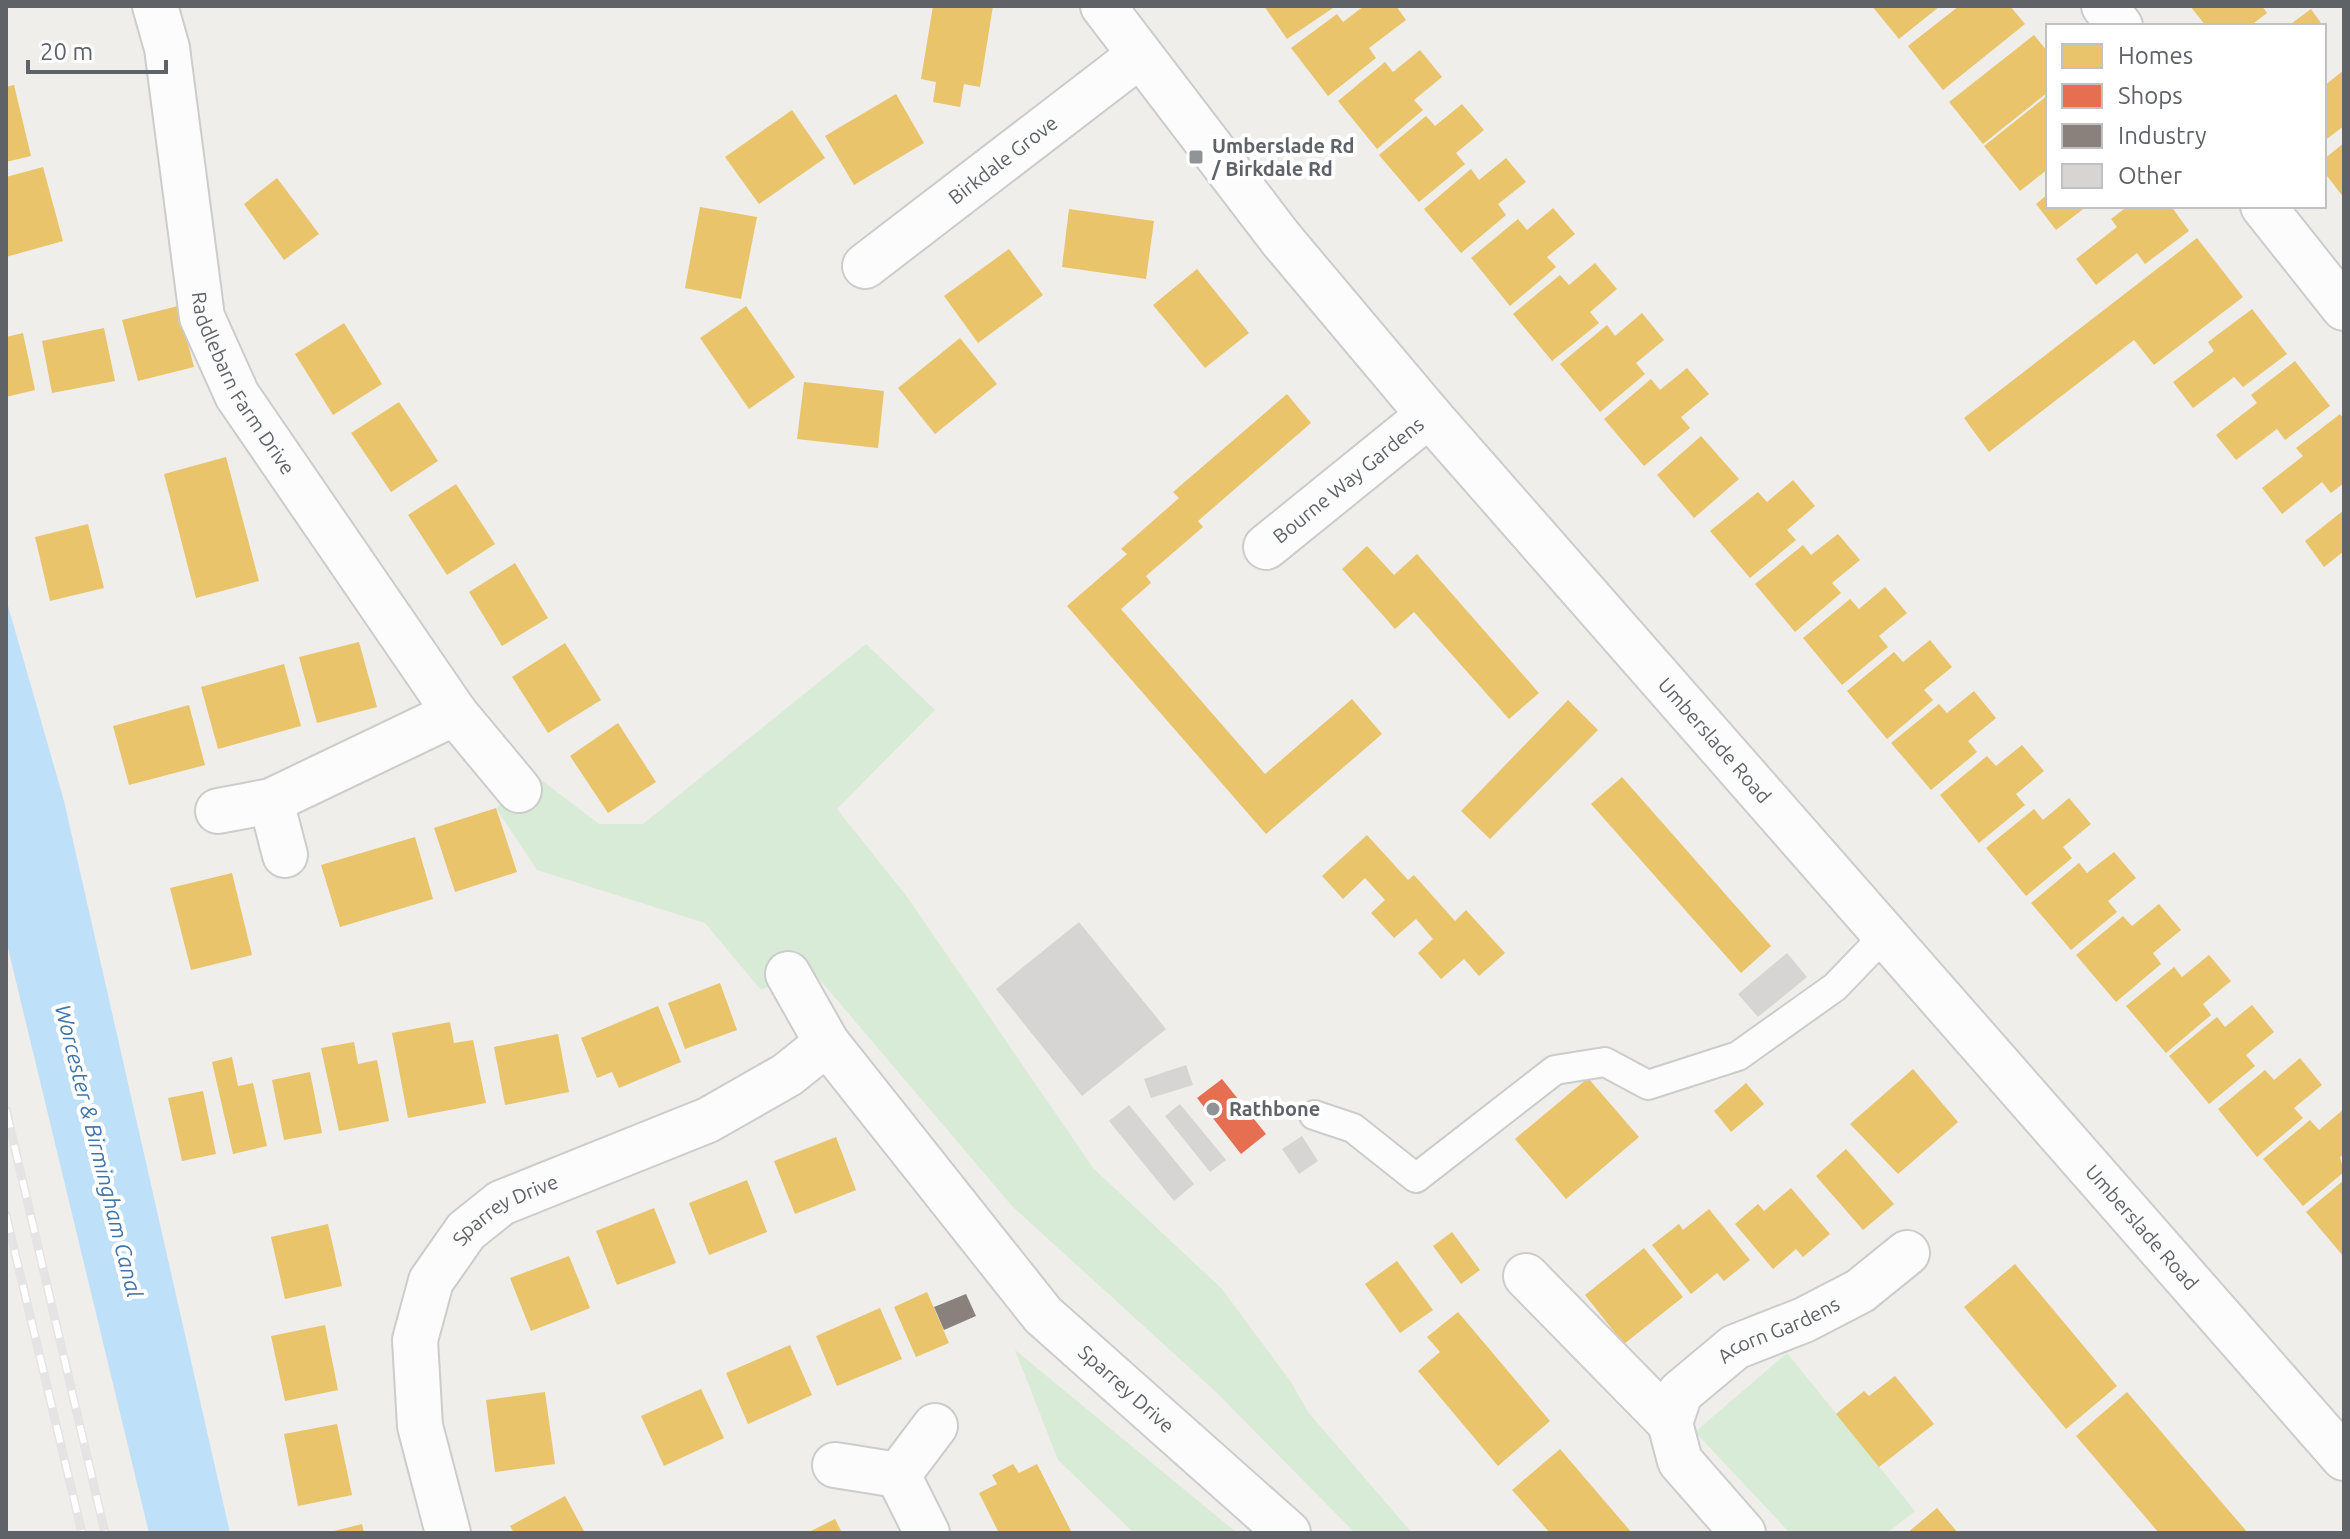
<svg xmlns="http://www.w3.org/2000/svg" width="2350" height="1539" viewBox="0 0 2350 1539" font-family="Ubuntu,sans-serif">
<rect width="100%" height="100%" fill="#efeeea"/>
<!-- green -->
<g fill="#d8ebd6">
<polygon points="866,644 935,710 837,809 908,898 1093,1168 1222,1289 1291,1382 1308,1412 1412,1533 1355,1533 1215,1391 1012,1206 809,967 761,990 705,923 537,870 496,808 540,779 599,824 643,824"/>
<polygon points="1015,1350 1237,1533 1134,1533 1058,1460"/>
<polygon points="1787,1353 1915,1511 1887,1533 1790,1533 1695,1432"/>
</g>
<!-- water -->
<polygon fill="#bfe0f9" points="6,599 64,801 230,1533 149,1533 6,940"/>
<!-- homes -->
<g fill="#e9c46a">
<polygon points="933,6 993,6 980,87 964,84 960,107 933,102 936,82 921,79"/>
<polygon points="1264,6 1336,6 1287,39"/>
<polygon points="1364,6 1396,6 1406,20 1369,48 1376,58 1328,96 1291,48 1337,14 1343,22"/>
<polygon points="1872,6 1940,6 1899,39"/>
<polygon points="1959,6 2010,6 2025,24 1943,90 1908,46"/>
<polygon points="2190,6 2262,6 2267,13 2250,26 2206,26"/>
<polygon points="2311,9 2323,26 2288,26"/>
<polygon points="2034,35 2048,52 2048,92 1983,144 1949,102"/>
<polygon points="1420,50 1442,77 1414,100 1423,110 1377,149 1338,101 1385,62 1393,72"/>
<polygon points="2344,70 2344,126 2324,141 2324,86"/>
<polygon points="14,85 31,156 6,162 6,87"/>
<polygon points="896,94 924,143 854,185 825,136"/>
<polygon points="2048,95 2048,169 2020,191 1984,146"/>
<polygon points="1462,104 1484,130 1456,153 1465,164 1419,202 1379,155 1426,116 1435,126"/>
<polygon points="792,110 825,158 759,204 725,157"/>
<polygon points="2344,143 2344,198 2324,172 2324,159"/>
<polygon points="1506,158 1526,182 1498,204 1506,215 1461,253 1424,209 1471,169 1479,180"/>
<polygon points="43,167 63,241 6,257 6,177"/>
<polygon points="277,178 319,234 284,260 244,204"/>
<polygon points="2048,194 2048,206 2087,206 2056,230 2036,204"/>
<polygon points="2128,206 2171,206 2189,231 2145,264 2137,253 2096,285 2076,259 2117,227 2111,219"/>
<polygon points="700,207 757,217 741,299 685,288"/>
<polygon points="1553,208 1575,234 1547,257 1556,267 1510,306 1471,258 1518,219 1527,230"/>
<polygon points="1069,209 1154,221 1146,279 1062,267"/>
<polygon points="2197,238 2243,297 2154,365 2134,340 1989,452 1964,418"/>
<polygon points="1009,249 1043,295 978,343 944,296"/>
<polygon points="1595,263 1617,289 1590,312 1599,323 1552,361 1513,314 1560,275 1569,285"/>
<polygon points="1197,269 1249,333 1205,368 1153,305"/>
<polygon points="178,306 194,367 138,381 122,320"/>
<polygon points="746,306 795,377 749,409 700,338"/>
<polygon points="2252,309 2287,354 2243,387 2234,377 2193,408 2173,382 2214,351 2208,342"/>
<polygon points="1642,313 1664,340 1636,363 1645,374 1600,412 1560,364 1607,325 1615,336"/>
<polygon points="344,323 382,384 333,415 295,354"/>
<polygon points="104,328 115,381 52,393 42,341"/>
<polygon points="23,333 35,390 6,397 6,337"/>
<polygon points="960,338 997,384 935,434 898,388"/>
<polygon points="2295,361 2330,406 2285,440 2277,429 2236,460 2216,435 2257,403 2251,395"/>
<polygon points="1687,368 1709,394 1681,417 1690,428 1644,466 1604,419 1651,379 1660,390"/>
<polygon points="804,382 884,391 878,448 797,439"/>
<polygon points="1287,394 1311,423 1198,521 1203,527 1146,576 1151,583 1121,609 1265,774 1352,699 1382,734 1266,834 1067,606 1127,554 1121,549 1179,498 1173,492"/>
<polygon points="399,402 438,461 391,492 351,433"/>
<polygon points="2340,414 2344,419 2344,483 2331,493 2322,482 2282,514 2262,488 2303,456 2296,448"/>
<polygon points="1701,436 1739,479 1694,518 1657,475"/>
<polygon points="226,457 259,581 196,598 164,474"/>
<polygon points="1793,480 1815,506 1787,530 1796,540 1750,578 1710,531 1758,492 1767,502"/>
<polygon points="456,484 495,544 447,575 408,515"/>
<polygon points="2344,510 2344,551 2324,567 2305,541"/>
<polygon points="88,524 104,588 50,601 35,537"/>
<polygon points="1838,534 1860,560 1832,583 1841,593 1795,632 1755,584 1803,545 1811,555"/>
<polygon points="1367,546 1394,575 1417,554 1539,693 1509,719 1414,612 1395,629 1342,569"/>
<polygon points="515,563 548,618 502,646 469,592"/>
<polygon points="1885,587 1907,613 1879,636 1888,647 1842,685 1803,638 1850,599 1859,609"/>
<polygon points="1930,640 1952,667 1924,690 1933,700 1887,739 1847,691 1894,652 1903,662"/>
<polygon points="359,642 377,707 317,723 299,657"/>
<polygon points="565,643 601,700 548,733 512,677"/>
<polygon points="284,664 301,726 218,749 201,687"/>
<polygon points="1974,691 1996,718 1968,741 1977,752 1931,790 1891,743 1939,704 1947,713"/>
<polygon points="1568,700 1598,730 1490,839 1461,811"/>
<polygon points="189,705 205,765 129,785 113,726"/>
<polygon points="618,723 656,782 608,813 570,756"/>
<polygon points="2022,745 2044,771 2016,794 2025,805 1979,843 1940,795 1987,756 1996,766"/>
<polygon points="1622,777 1771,946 1741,973 1591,804"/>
<polygon points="2069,798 2091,824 2063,847 2072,858 2026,896 1986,848 2034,809 2043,820"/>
<polygon points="496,808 517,872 455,892 434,828"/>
<polygon points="1367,835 1408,880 1414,875 1455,921 1466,910 1505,953 1479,976 1464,959 1441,979 1418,953 1433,939 1416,919 1394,938 1371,913 1385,900 1365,878 1343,899 1322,876"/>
<polygon points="415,837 433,899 340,927 321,865"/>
<polygon points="2114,852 2136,878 2108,901 2117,912 2071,950 2031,903 2079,863 2087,873"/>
<polygon points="232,873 252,955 191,970 170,888"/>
<polygon points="2159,904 2181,930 2153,953 2161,964 2116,1002 2076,955 2123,916 2132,926"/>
<polygon points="2209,955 2231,981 2203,1004 2211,1015 2166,1053 2126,1006 2174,967 2182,977"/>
<polygon points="720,983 737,1030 685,1049 668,1003"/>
<polygon points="2252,1005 2274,1032 2246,1055 2255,1066 2209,1104 2169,1056 2217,1017 2225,1027"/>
<polygon points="658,1006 681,1062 619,1088 612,1072 597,1078 581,1038"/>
<polygon points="450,1022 454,1043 473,1040 486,1103 408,1118 392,1033"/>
<polygon points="558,1034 569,1092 505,1105 494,1047"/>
<polygon points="354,1042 358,1064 377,1060 389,1121 339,1131 321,1048"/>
<polygon points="232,1057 238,1086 253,1083 267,1146 233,1154 212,1062"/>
<polygon points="2300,1058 2322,1085 2294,1108 2303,1118 2257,1157 2218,1109 2265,1070 2274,1080"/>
<polygon points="1913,1069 1958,1122 1898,1174 1850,1124"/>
<polygon points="310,1072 322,1133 284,1140 272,1080"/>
<polygon points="1588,1078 1639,1137 1566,1199 1515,1139"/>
<polygon points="1746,1083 1764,1104 1731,1132 1714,1111"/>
<polygon points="203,1091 216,1154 182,1161 168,1098"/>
<polygon points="2344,1109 2344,1154 2340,1157 2344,1172 2303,1206 2263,1159 2310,1120 2319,1130"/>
<polygon points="836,1137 856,1190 795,1214 774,1161"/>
<polygon points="1846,1149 1894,1204 1863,1230 1816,1176"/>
<polygon points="747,1180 767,1232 709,1255 689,1203"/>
<polygon points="2344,1180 2344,1257 2306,1212"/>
<polygon points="1791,1188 1830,1234 1803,1257 1796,1249 1773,1269 1735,1224 1758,1204 1764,1211"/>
<polygon points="654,1208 676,1263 617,1285 596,1231"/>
<polygon points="1709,1209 1750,1260 1724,1281 1717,1273 1691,1294 1652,1245 1679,1224 1683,1230"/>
<polygon points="328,1224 342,1286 285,1299 271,1237"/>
<polygon points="1452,1232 1480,1270 1461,1284 1433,1246"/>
<polygon points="1644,1248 1683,1297 1624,1344 1585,1295"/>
<polygon points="569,1256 590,1308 531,1331 510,1278"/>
<polygon points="1397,1261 1433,1310 1400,1333 1365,1284"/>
<polygon points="2015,1264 2117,1386 2066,1429 1964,1307"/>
<polygon points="927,1292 949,1343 916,1357 894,1307"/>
<polygon points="880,1308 902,1359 837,1386 816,1336"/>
<polygon points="1458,1312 1550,1421 1498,1466 1418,1371 1440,1352 1427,1337"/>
<polygon points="325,1325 338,1390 285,1401 271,1336"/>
<polygon points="790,1345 812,1395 748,1424 726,1373"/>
<polygon points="1895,1376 1934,1424 1879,1467 1836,1414 1864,1391 1869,1396"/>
<polygon points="701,1389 724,1438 664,1466 641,1416"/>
<polygon points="545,1392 555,1464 495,1472 486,1400"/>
<polygon points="2127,1392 2248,1533 2159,1533 2076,1436"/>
<polygon points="337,1424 352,1495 298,1506 284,1434"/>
<polygon points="1560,1449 1632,1533 1550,1533 1512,1490"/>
<polygon points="1013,1464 1019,1473 1037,1464 1072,1533 999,1533 979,1493 997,1484 992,1475"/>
<polygon points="565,1496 585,1533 514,1533 510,1526"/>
<polygon points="1937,1508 1958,1533 1907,1533"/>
<polygon points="835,1519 842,1533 807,1533"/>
<polygon points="362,1524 364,1533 330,1533 330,1532"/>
</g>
<!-- shops -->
<polygon fill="#e76f51" points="1222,1079 1266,1134 1241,1154 1197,1098"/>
<!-- industry -->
<polygon fill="#8a817c" points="966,1294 976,1316 944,1330 934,1307"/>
<!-- building -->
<g fill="#d6d5d3">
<polygon points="1079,922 1166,1029 1082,1096 996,989"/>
<polygon points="1787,953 1807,977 1758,1017 1738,994"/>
<polygon points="1186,1065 1193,1085 1151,1098 1144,1079"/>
<polygon points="1180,1104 1226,1160 1210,1172 1165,1116"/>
<polygon points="1129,1105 1194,1184 1174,1201 1109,1121"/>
<polygon points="1302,1136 1318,1161 1299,1174 1282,1149"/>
</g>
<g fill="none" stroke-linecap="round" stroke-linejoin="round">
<!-- lane casing -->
<g stroke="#cbcccc" stroke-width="32">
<polyline id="lane" points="1314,1115 1353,1128 1416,1178 1555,1070 1605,1062 1648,1085 1738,1056 1835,987 1884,936"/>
</g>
<!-- street casing -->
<g stroke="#cbcccc" stroke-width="48">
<g id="street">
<path id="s1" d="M155,6L167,48L202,317L237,395L455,713L519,790"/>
<path id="s2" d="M1103,6L1281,239L1429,415L2344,1458"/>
<polyline points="2104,6 2120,26"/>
<polyline points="2263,206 2344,308"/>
<path id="s3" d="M865,266L1140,55"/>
<path id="s4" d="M1266,547L1429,415"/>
<polyline points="271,801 285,855"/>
<polyline points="218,811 271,801 455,713"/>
<path id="s5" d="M788,974L827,1043L1043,1315L1288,1533"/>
<polyline points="1526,1276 1670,1423 1680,1461 1743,1533"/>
<path id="s6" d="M1670,1423L1680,1393L1735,1347L1804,1320L1860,1291L1907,1253"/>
<polyline points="835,1465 898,1475"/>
<path id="s7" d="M448,1533L420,1426L415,1340L431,1281L466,1231L501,1203L708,1120L787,1075L827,1043"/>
<polyline points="927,1533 898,1475 935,1426"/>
</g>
</g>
<!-- lane -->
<use href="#lane" stroke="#fdfcfc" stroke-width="28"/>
<!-- street -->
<use href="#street" stroke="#fdfcfc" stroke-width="44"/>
<!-- rail casing -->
<g stroke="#e4e4e4" stroke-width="9">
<g id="rail">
<polyline points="6,1110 105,1533"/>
<polyline points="6,1215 82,1533"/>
</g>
</g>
<!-- rail -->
<use href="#rail" stroke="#fff" stroke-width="6" stroke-dasharray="18" stroke-linecap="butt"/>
</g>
<!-- markers -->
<g fill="#919496" stroke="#fff" stroke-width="3">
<rect x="1188" y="149" width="16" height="16" rx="4"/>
<circle cx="1213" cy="1109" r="8"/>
</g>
<g text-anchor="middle" stroke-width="8" stroke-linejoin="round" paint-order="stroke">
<!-- poi labels -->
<g font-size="20" font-weight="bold" fill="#5f6368" stroke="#fff" text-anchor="start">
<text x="1212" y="153">Umberslade Rd<tspan x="1212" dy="23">/ Birkdale Rd</tspan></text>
<text x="1229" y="1116">Rathbone</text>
</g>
<!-- street labels -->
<g font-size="20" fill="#5f6368" stroke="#fff">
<text dy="7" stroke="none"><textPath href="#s3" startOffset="174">Birkdale Grove</textPath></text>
<text dy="7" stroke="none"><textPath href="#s1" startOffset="392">Raddlebarn Farm Drive</textPath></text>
<text dy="7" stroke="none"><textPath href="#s4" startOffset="106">Bourne Way Gardens</textPath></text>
<text dy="7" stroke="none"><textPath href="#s2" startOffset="956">Umberslade Road</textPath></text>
<text dy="7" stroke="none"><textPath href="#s7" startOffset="364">Sparrey Drive</textPath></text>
<text dy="7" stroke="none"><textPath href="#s2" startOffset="1604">Umberslade Road</textPath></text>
<text dy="7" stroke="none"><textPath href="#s6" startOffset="150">Acorn Gardens</textPath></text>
<text dy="7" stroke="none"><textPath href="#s5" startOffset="538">Sparrey Drive</textPath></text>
</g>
<!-- water labels -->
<g font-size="22" font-style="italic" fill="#4174aa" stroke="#fff">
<text transform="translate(99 1151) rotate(76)" y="8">Worcester &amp; Birmingham Canal</text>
</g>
</g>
<!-- border -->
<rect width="2350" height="1539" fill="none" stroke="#5f6368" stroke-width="16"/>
<!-- legend -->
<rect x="2046" y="24" width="280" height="184" fill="#ffffff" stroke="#bfc1c3" stroke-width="2"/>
<rect x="2062" y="44" width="40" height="24" fill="#e9c46a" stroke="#bfc1c3" stroke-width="2"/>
<text x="2118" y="64" font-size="24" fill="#5f6368">Homes</text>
<rect x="2062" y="84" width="40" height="24" fill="#e76f51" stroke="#bfc1c3" stroke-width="2"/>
<text x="2118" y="104" font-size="24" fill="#5f6368">Shops</text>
<rect x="2062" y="124" width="40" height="24" fill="#8a817c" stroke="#bfc1c3" stroke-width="2"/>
<text x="2118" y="144" font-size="24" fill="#5f6368">Industry</text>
<rect x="2062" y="164" width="40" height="24" fill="#d6d5d3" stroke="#bfc1c3" stroke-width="2"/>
<text x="2118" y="184" font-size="24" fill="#5f6368">Other</text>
<!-- scale -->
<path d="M28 60v12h138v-12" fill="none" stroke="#5f6368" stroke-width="4"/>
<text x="40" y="60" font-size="24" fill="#5f6368" stroke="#ffffff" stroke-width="6" paint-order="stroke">20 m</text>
</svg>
